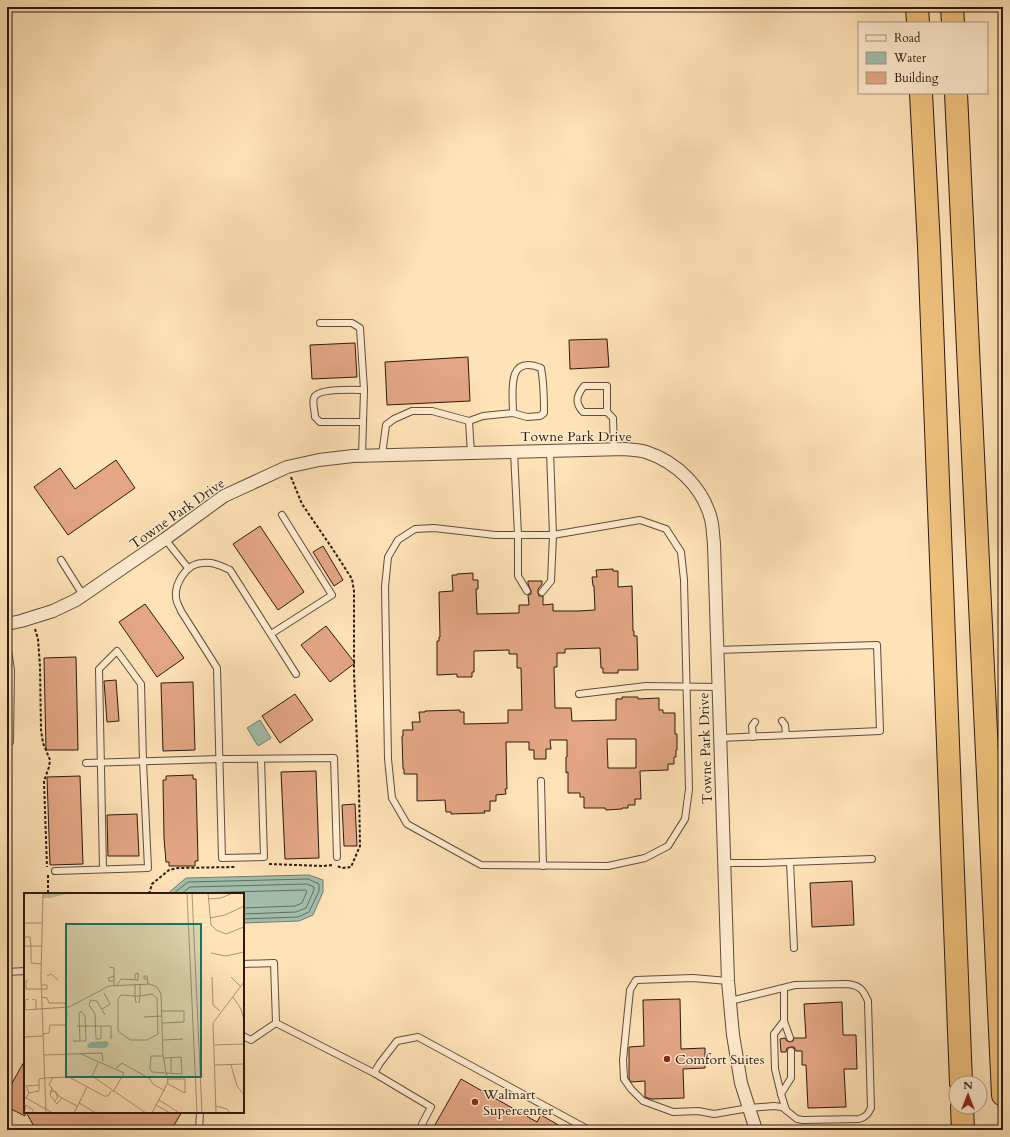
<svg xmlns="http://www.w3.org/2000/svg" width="1010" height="1137" viewBox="0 0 1010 1137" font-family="Cardo,serif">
<rect width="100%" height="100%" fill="#ffe3b8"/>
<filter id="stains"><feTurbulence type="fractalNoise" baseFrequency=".005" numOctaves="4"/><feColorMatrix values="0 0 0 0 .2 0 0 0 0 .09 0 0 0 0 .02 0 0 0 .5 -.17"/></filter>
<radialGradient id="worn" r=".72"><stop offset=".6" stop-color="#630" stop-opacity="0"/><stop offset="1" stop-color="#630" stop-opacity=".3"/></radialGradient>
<!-- water -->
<g fill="#a1beab" stroke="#727c6c">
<polygon points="260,720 271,738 258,746 247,728"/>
<polygon points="309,875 323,880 323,892 313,915 299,921 243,923 243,894 167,894 186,878"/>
</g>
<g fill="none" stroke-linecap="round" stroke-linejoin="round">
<!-- shore -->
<g stroke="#666c5c" stroke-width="1">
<polyline points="173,894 188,882 308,879 319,884 319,891 309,912 298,917 243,919"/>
<polyline points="181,894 190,887 307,884 314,887 314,890 306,908 296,912 243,914"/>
<polyline points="190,894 192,893 305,890 307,891 302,903 295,906 243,908"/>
</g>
</g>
<!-- building -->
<g fill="#e4a685" stroke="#2c190e" fill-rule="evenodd">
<polygon points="607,339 609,367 570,369 569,340"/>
<polygon points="355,343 357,377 312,379 310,345"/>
<polygon points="468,357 470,401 387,405 385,362"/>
<polygon points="116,460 135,488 68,535 34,487 60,468 75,489"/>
<polygon points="260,526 304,592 278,610 233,544"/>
<polygon points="323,546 343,580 334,586 313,552"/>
<path d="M613,569V571H618V587L632,586L633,631H634V636H637L638,670H618V673H603V668H601L600,648L565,649V653H557V667H554L555,708H571L572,721L616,720V699H622V697H638V699L659,698V710H663V713H675V734H677V750H676V757H674V764H668V770L640,771L641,799H635V805H628V808H622V809L606,810L605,808H584V797H580V793H568V772L566,773V757H567V740H550L551,749H546V759H534V750H529V742H506L507,789H505L506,794L496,795V801H490V811H484L485,813L451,814V812H446L445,800L417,801V774H404V769H403L402,736H403V730H413L412,722H420L419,712H425V711L460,710V712H464V724L508,723V710H522L521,668H517V654H509V650L474,651V672H472V677H457V674L437,675V641H439V637H440L439,592L453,591L452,575H457V574L473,573V580H478V589H476L477,614L519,613V605H529L528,595L531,594V591L528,584V581H542V584L538,589V593L539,596H543V605L553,604V611H578L595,610L594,586H593L592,577H597L596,570ZM607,739H636V768H608Z"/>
<polygon points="145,604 184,658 157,677 119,622"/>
<polygon points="326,626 355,663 330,682 301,645"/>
<polygon points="76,657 78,750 46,750 44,658"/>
<polygon points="116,680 119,721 107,722 104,681"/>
<polygon points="193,682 195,750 163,751 161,683"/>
<polygon points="295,694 313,720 280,743 262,716"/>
<polygon points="316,771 319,858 285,859 281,772"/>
<polygon points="193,775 193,779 196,779 198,861 195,861 195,866 169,866 169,862 166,862 164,838 163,780 166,780 166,776"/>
<polygon points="80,776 83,864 50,865 47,777"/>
<polygon points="355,804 357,846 344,846 342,805"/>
<polygon points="137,814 139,856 108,856 107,815"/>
<polygon points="852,881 854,925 812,927 810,883"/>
<polygon points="680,999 681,1049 705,1048 705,1068 683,1069 684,1098 651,1099 645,1097 645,1081 631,1082 629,1079 629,1047 644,1046 643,1000"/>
<polygon points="842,1002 843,1035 856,1035 857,1069 844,1069 846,1107 808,1108 806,1065 802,1065 802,1051 796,1051 794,1047 791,1047 787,1048 786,1052 781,1052 780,1039 785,1038 787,1041 790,1042 793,1041 794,1038 806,1038 804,1004"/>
<polygon points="25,1060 25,1116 7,1107 7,1092"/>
<polygon points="461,1079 537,1122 541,1115 567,1130 432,1130"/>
<polygon points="26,1112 182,1112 171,1130 36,1130"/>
</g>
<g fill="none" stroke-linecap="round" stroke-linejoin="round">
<!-- lane casing -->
<g stroke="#614c38" stroke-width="8">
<g id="lane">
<polyline points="320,323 352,323 360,328 364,390 362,456"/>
<path d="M607,412H583C575,403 576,396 584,386H607V412L613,418L614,449"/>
<polyline points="469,421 471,453"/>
<path d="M363,422H320L315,417C315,411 312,403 314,398C317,388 355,390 364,390"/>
<polyline points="514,452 518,535 495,535 434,528 415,529 398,540 388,557 385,587 388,759 392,798 407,824 481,865 608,866 645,858 668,846 685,819 689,789 684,580 681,552 666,529 640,520 553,535 550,451"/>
<path d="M382,455L386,425L394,419L412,411H432L469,421L483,416L513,413L527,417L540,416L544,413C544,398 544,383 541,368C506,354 513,392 513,413"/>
<polyline points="165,539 188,568"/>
<polyline points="61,560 83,595"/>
<polyline points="527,591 518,576 518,535 553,535 551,581 542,592"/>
<polyline points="271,634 332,595 282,515"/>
<polyline points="7,644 11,670 10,742 7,745"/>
<polyline points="717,650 877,645 880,731 720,738"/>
<polyline points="579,694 646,686 718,687"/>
<polyline points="782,721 785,725 786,735"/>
<polyline points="753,737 752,726 755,722"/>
<path d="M261,759L264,857L222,858L217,668L181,611C180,608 178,605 177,602C172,586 186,563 203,563C214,562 221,566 230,570L296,674"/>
<polyline points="86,763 220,759 334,758 337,857"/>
<polyline points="541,781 543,866"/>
<polyline points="790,862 794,948"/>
<polyline points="724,863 761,863 872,859"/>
<polyline points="55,871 148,868 143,761 141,684 117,651 99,669 103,869"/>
<polyline points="243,964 274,963 276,1023"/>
<polyline points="7,972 25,971"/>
<path d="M728,981L693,978L636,980L630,990L623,1060L624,1079L631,1089L643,1101L673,1112L698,1111L714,1114L749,1108L774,1106L782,1107L797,1119L803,1120L859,1119C866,1117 868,1114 871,1108L868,1001C863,990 861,986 848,984L795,985L730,1001"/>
<polyline points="784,988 784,1021 774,1034 775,1069 781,1094 786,1110"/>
<polyline points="784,1021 790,1038"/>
<polyline points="243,1036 251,1040 276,1023 374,1073 431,1107 419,1130"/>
<polyline points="374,1073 380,1063 397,1041 418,1037 589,1130"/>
<polyline points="781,1094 791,1078 791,1051"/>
<polyline points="199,1130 200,1112"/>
</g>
</g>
<!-- street casing -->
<g stroke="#614c38" stroke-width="14">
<path id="street" d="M7,624L21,621L53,611L76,600L165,539L224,496L287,467L319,460L353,456L625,449C632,450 640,450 646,452C677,462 703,488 711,519C713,527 713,536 714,544L728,981L733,1035L741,1083L756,1130"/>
</g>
<!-- highway casing -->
<g stroke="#2c190e" stroke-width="24">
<g id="highway">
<polyline points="917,7 918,23"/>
<polyline points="952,7 953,23"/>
<polyline points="921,93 929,246 961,1083"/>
<polyline points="956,93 1003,1095"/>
<polyline points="962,1107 963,1130"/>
</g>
</g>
<!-- path -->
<g stroke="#2c190e" stroke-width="2" stroke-dasharray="3 2" stroke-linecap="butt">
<polyline points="291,477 302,504 332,548 352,579 354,591 354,673 359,789 360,846 351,867 342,868 337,866"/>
<polyline points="35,629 38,639 40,666 41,730 43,743 50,760 49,767 44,781 47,867"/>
<polyline points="269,864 323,866 333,865"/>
<polyline points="48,875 48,894"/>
<polyline points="149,894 152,884 169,870 178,868 235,867"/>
</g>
<!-- lane -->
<use href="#lane" stroke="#ffedd1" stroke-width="6"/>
<!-- street -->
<use href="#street" stroke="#ffedd1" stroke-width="12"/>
<!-- highway -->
<use href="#highway" stroke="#f0c27c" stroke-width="22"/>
</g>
<!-- markers -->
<g fill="#8f2418" stroke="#ffedd1" stroke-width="1.5">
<circle cx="667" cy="1059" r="4"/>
<circle cx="475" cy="1102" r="4"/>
</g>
<g text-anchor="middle" stroke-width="3" stroke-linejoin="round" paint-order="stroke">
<!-- street labels -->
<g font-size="14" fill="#2c190e" stroke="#ffedd1">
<text x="576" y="441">Towne Park Drive</text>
<text transform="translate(177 513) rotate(-35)" y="5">Towne Park Drive</text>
<text transform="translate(705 748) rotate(-92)" y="5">Towne Park Drive</text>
</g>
<!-- poi labels -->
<g font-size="14" fill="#2c190e" stroke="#ffedd1" text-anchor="start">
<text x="675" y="1064">Comfort Suites</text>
<text x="483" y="1099">Walmart<tspan x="483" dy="16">Supercenter</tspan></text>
</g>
</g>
<!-- overview -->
<g transform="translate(24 893)">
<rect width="220" height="220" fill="#ffe3b8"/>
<path d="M19,0H46L26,5H19Z" fill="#bbc593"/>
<path d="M67,149L83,148L85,151L82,155H64L63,152Z" fill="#a1beab"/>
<path fill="none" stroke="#ab9274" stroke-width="1" d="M19,0L17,84L22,220M163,0L173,220M168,0L178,220M184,0L187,32L192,37L202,41L220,34M184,6L197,5L209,0M186,25L201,22L220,13M0,30H19M0,44H6L7,53H0M187,60L202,63L220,59M18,71L7,70V53H18M85,74L90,75V92M23,83L27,81L34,87M188,84L189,112L196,118M207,84L217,94M123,86H120V83H123L124,91M4,87L2,88V96H23V92H18M90,88H85L84,85L91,83M93,92L97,86L114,87V80L111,81V86M111,92V103L97,102L94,106V138L106,147H123L134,141L133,105L128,101L116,103V92M18,104L23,105L25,110H41L43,121L42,132H26L25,140L19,141M209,104L217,116L220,127M8,106L12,107V116M112,110L111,103H116L115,110M78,116L86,111L80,100M0,117L45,114L85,93L126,91L133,94L137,101L139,163L144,189L128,220M1,117V107L5,106M138,118H160V129L138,130M120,124L138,123M53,133H87V146M77,133V146H72L71,121L65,112L67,107L73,108L81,122M0,144L19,143M139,147L159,146M49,148H62L61,123L57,118L55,121L56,148M190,152L220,151M57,161L100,180L89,199M20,162L78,160L79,168M139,163H127L126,176L128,179L158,181L157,164L140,165M147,164V180M74,170L68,183L122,220M191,172L220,171M207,172L213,193L220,202M92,175L98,170L126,186L129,191L141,198M29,184L25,192L36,204L53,213M144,191L161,200V186H144M28,194L26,202L33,211L38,205M26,199L31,198L34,205L30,208M5,200L2,193L15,192M0,204L29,220M2,205L5,200L15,198V186L20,185L45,184L80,203H84L87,198M135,207L154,219M55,210L72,220M132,212L146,220M192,213L203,216L206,220M0,219L2,212L9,217V220M50,220L63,194M192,220L189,130L220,89"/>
<path fill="#0f766e" fill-opacity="0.15" stroke="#0f766e" stroke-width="2" d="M42,31H177V184H42Z"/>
<rect width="220" height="220" fill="none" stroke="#2c190e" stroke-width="2"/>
</g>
<!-- margin -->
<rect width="1010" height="1137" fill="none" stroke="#ffe3b8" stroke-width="24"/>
<rect x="8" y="8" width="994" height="1121" fill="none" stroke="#2c190e" stroke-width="2"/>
<rect x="12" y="12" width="986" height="1113" fill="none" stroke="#2c190e"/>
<!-- legend -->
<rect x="858" y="22" width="130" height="72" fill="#ffedd1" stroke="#ab9883"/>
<rect x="866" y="35" width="20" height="6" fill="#ffedd1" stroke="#ab9883"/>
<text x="894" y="42" font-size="12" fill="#2c190e">Road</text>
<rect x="866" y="52" width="20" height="12" fill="#a1beab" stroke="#ab9883"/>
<text x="894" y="62" font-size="12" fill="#2c190e">Water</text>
<rect x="866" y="72" width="20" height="12" fill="#e4a685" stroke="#ab9883"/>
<text x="894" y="82" font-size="12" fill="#2c190e">Building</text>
<!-- north arrow -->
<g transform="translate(968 1095)"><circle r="19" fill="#ffedd1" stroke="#ab9883"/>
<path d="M0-3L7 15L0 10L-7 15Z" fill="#8f2418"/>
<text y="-6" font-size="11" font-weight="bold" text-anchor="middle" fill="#2c190e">N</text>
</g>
<rect width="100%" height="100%" filter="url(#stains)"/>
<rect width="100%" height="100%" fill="url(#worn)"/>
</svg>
